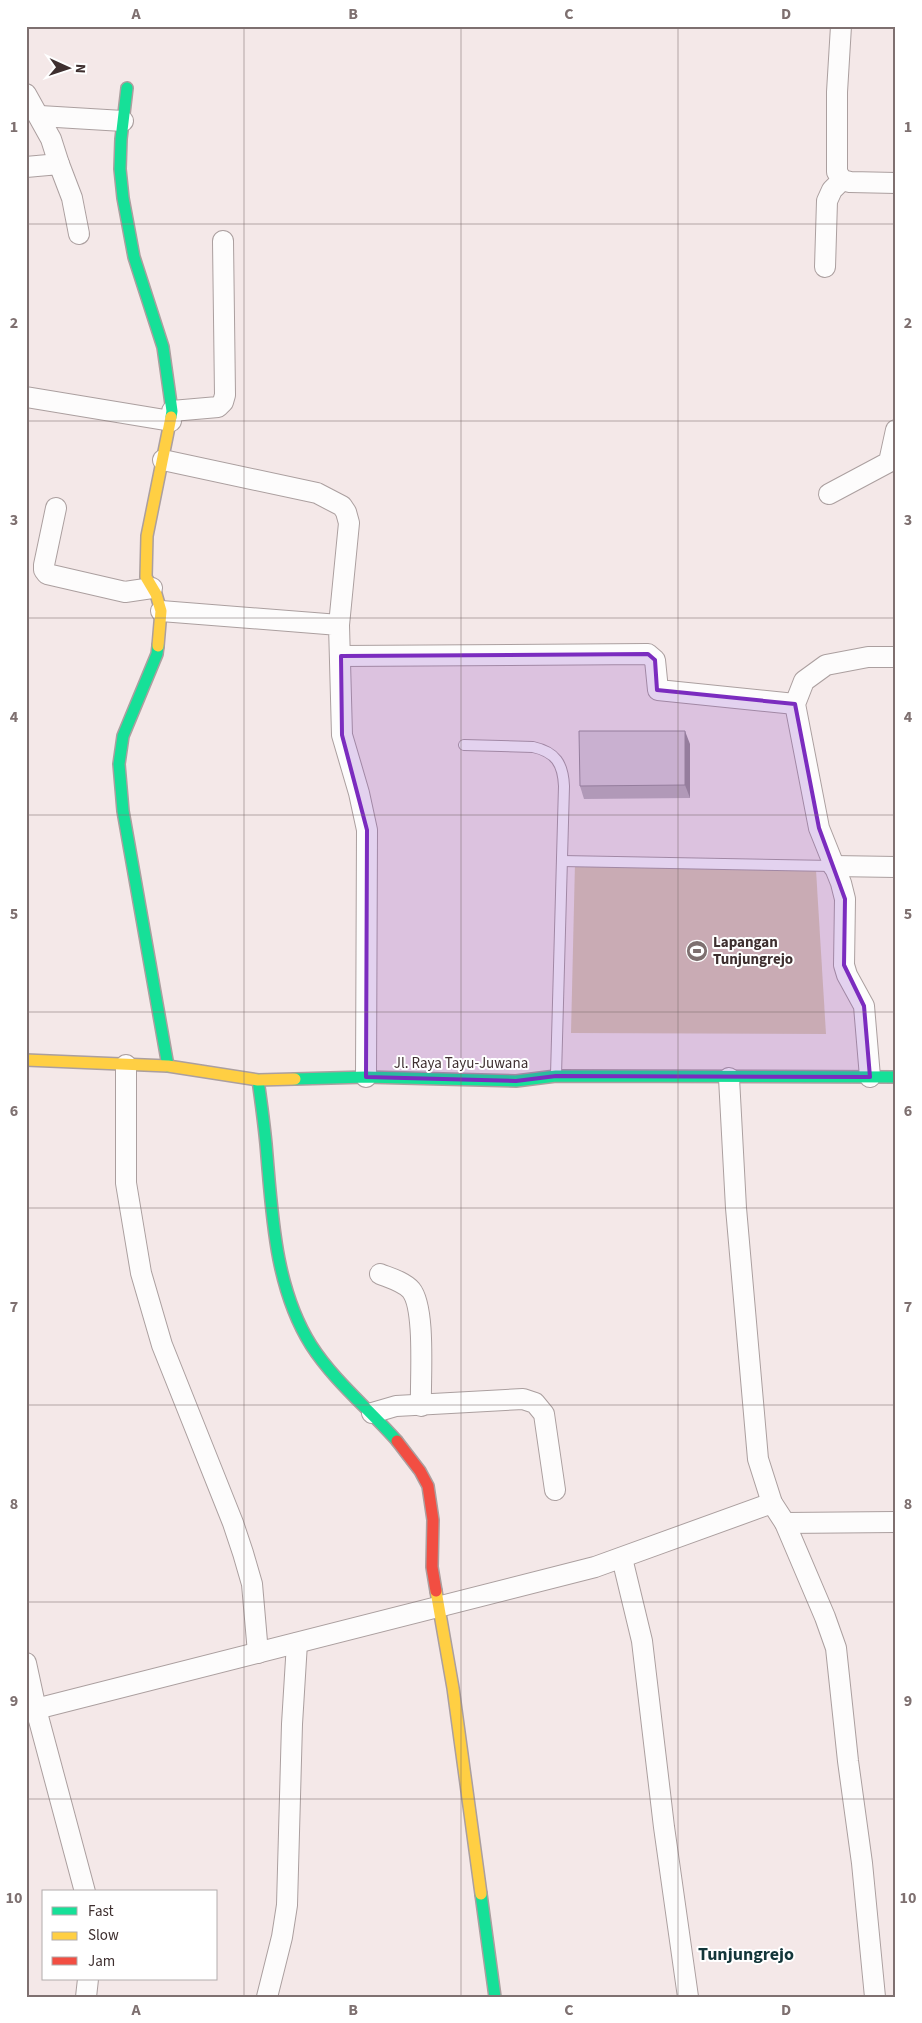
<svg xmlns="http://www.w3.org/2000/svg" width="922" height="2023" viewBox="0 0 922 2023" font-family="'Source Sans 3',sans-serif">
<rect width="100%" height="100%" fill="#f4e8e8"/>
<!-- green -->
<polygon fill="#dccbb2" points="575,862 816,870 826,1034 571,1033"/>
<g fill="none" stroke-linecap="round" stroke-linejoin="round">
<!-- lane casing -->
<g stroke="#ab9f9f" stroke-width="12">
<g id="lane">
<path d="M464,745L533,747C556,752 563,764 564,786L556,1075"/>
<polyline points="562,861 833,866"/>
</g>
</g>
<!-- street casing -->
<g stroke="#ab9f9f" stroke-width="22">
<g id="street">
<polyline points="841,26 837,92 837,172 842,180 850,182 896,183"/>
<polyline points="26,94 51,139 59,164"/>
<polyline points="40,116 123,121"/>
<polyline points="26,167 59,164 72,198 79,234"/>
<polyline points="825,267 827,201 832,190 842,180"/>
<polyline points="26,397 171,421"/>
<polyline points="172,411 218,407 223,402 225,395 223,241"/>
<polyline points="163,460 317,493 342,506 346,512 349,523 339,625"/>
<polyline points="829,494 889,462 896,430"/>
<polyline points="56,508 44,565 44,570 47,574 125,592 152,588"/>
<polyline points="161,611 339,625 342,735 359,793 367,830 366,1077"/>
<polyline points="341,656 648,654 655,660 658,690 795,704"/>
<polyline points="833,866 896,867"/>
<polyline points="126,1065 126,1183 141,1273 162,1345 233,1523 243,1553 252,1584 258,1653"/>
<polyline points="870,1077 864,1006 847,975 844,965 845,899 841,883 819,828 795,704 804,681 826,665 868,657 896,657"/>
<polyline points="729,1078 736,1208 758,1459 772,1503 785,1523 825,1617 836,1648 848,1761 862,1863 875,1997"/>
<path d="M380,1274C390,1278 404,1282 411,1290C426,1308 420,1381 421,1406"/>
<polyline points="372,1413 396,1406 523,1399 535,1403 544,1414 555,1490"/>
<polyline points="785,1523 896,1522"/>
<polyline points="622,1558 642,1641 664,1827 688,1997"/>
<polyline points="26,1663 36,1709 85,1892"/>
<polyline points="26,1713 36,1709 595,1567 772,1503"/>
<polyline points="86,1997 88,1979"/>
<polyline points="267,1997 282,1937 287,1905 292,1724 297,1643"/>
</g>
</g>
<!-- fast casing -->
<g stroke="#ab9f9f" stroke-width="14">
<g id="fast">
<polyline points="127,88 121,139 120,169 123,198 134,257 163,347 172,411 171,417"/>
<polyline points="158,646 157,654 123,736 119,764 123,811 168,1066"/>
<polyline points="295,1079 366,1077 516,1081 556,1076 896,1077"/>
<path d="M258,1080C261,1101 264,1123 266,1144C272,1212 274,1286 311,1345C334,1381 369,1409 397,1441"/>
<polyline points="481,1894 495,1997"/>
</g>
</g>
<!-- slow casing -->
<g stroke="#ab9f9f" stroke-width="14">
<g id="slow">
<polyline points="158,646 161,611 156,594 146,577 147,536 171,417"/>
<polyline points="26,1060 168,1066 258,1080 295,1079"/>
<polyline points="436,1591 453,1688 481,1894"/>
</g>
</g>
<!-- jam casing -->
<g stroke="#ab9f9f" stroke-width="14">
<polyline id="jam" points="397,1441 420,1471 428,1486 433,1520 432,1567 436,1591"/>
</g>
<!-- lane -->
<use href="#lane" stroke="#fdfcfc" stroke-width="10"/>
<!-- street -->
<use href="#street" stroke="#fdfcfc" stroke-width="20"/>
<!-- fast -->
<use href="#fast" stroke="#16e098" stroke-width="11"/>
<!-- slow -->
<use href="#slow" stroke="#ffcf43" stroke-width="11"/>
<!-- jam -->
<use href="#jam" stroke="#f24e42" stroke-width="11"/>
</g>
<!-- wall -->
<polygon fill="#beb4b7" points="690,744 690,798 584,799 580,786"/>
<!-- shaded-wall -->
<polygon fill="#9b9295" points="685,731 690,744 690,798 685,785"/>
<!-- building -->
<polygon fill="#ddd1d5" stroke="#9b9295" points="579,731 685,731 685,785 580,786"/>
<!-- marked area -->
<path fill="#7b2cbf" fill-opacity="0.2" stroke="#7b2cbf" stroke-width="4" stroke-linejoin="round" d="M648,654L655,660L657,690L795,704L819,828L845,899L844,965L864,1006L870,1077L556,1076L516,1081L366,1077L367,830L342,735L341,656Z"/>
<!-- grid -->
<path fill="none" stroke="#7e7070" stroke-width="1" stroke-opacity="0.55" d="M244,26V1997M461,26V1997M678,26V1997M26,224H896M26,421H896M26,618H896M26,815H896M26,1012H896M26,1208H896M26,1405H896M26,1602H896M26,1799H896"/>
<!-- icons -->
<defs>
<g id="stadium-disc" transform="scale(1.125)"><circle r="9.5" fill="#7e7070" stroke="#fff"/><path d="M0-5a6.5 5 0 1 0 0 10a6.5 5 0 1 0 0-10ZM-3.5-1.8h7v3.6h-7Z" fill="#fff"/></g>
</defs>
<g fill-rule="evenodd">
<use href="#stadium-disc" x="697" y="951"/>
</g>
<g text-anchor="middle" stroke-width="4" stroke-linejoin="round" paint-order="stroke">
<!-- poi labels -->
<g font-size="15" font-weight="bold" fill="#3e2f2f" stroke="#fff" text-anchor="start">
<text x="713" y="947">Lapangan<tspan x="713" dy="17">Tunjungrejo</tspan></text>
</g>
<!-- street labels -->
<g font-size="15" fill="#3e2f2f" stroke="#fff">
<text x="461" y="1068">Jl. Raya Tayu-Juwana</text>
</g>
<!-- quarter labels -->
<g font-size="18" font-weight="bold" fill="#13363a" stroke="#fff">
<text x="746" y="1960">Tunjungrejo</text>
</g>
</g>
<!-- border -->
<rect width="922" height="2023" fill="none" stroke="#ffffff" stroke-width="55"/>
<!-- legend -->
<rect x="42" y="1890" width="175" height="90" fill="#ffffff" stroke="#b2acac"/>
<rect x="52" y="1907" width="25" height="8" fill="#16e098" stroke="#b2acac"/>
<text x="88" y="1916" font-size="15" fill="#3e2f2f">Fast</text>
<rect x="52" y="1932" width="25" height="8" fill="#ffcf43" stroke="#b2acac"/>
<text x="88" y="1940" font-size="15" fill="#3e2f2f">Slow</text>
<rect x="52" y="1957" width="25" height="8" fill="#f24e42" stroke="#b2acac"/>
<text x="88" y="1966" font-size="15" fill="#3e2f2f">Jam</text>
<!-- north arrow -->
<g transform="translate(68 68) rotate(93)" stroke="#ffffff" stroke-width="4" paint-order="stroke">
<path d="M0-4L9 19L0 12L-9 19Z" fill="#3e2f2f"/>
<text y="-8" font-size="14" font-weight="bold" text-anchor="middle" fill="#3e2f2f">N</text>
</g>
<rect x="28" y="28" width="866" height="1968" fill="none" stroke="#7e7070" stroke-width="2"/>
<g font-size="16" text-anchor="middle" font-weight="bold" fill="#7e7070">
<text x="136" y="19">A</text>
<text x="353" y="19">B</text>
<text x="569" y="19">C</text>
<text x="786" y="19">D</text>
<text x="14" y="132">1</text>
<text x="908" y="132">1</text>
<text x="14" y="328">2</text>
<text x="908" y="328">2</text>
<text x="14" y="525">3</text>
<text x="908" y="525">3</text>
<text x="14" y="722">4</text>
<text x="908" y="722">4</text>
<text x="14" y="919">5</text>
<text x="908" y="919">5</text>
<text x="14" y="1116">6</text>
<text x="908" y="1116">6</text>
<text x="14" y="1312">7</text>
<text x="908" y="1312">7</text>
<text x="14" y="1509">8</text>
<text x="908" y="1509">8</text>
<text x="14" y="1706">9</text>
<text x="908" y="1706">9</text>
<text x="14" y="1903">10</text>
<text x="908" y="1903">10</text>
<text x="136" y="2015">A</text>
<text x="353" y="2015">B</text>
<text x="569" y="2015">C</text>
<text x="786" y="2015">D</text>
</g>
</svg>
